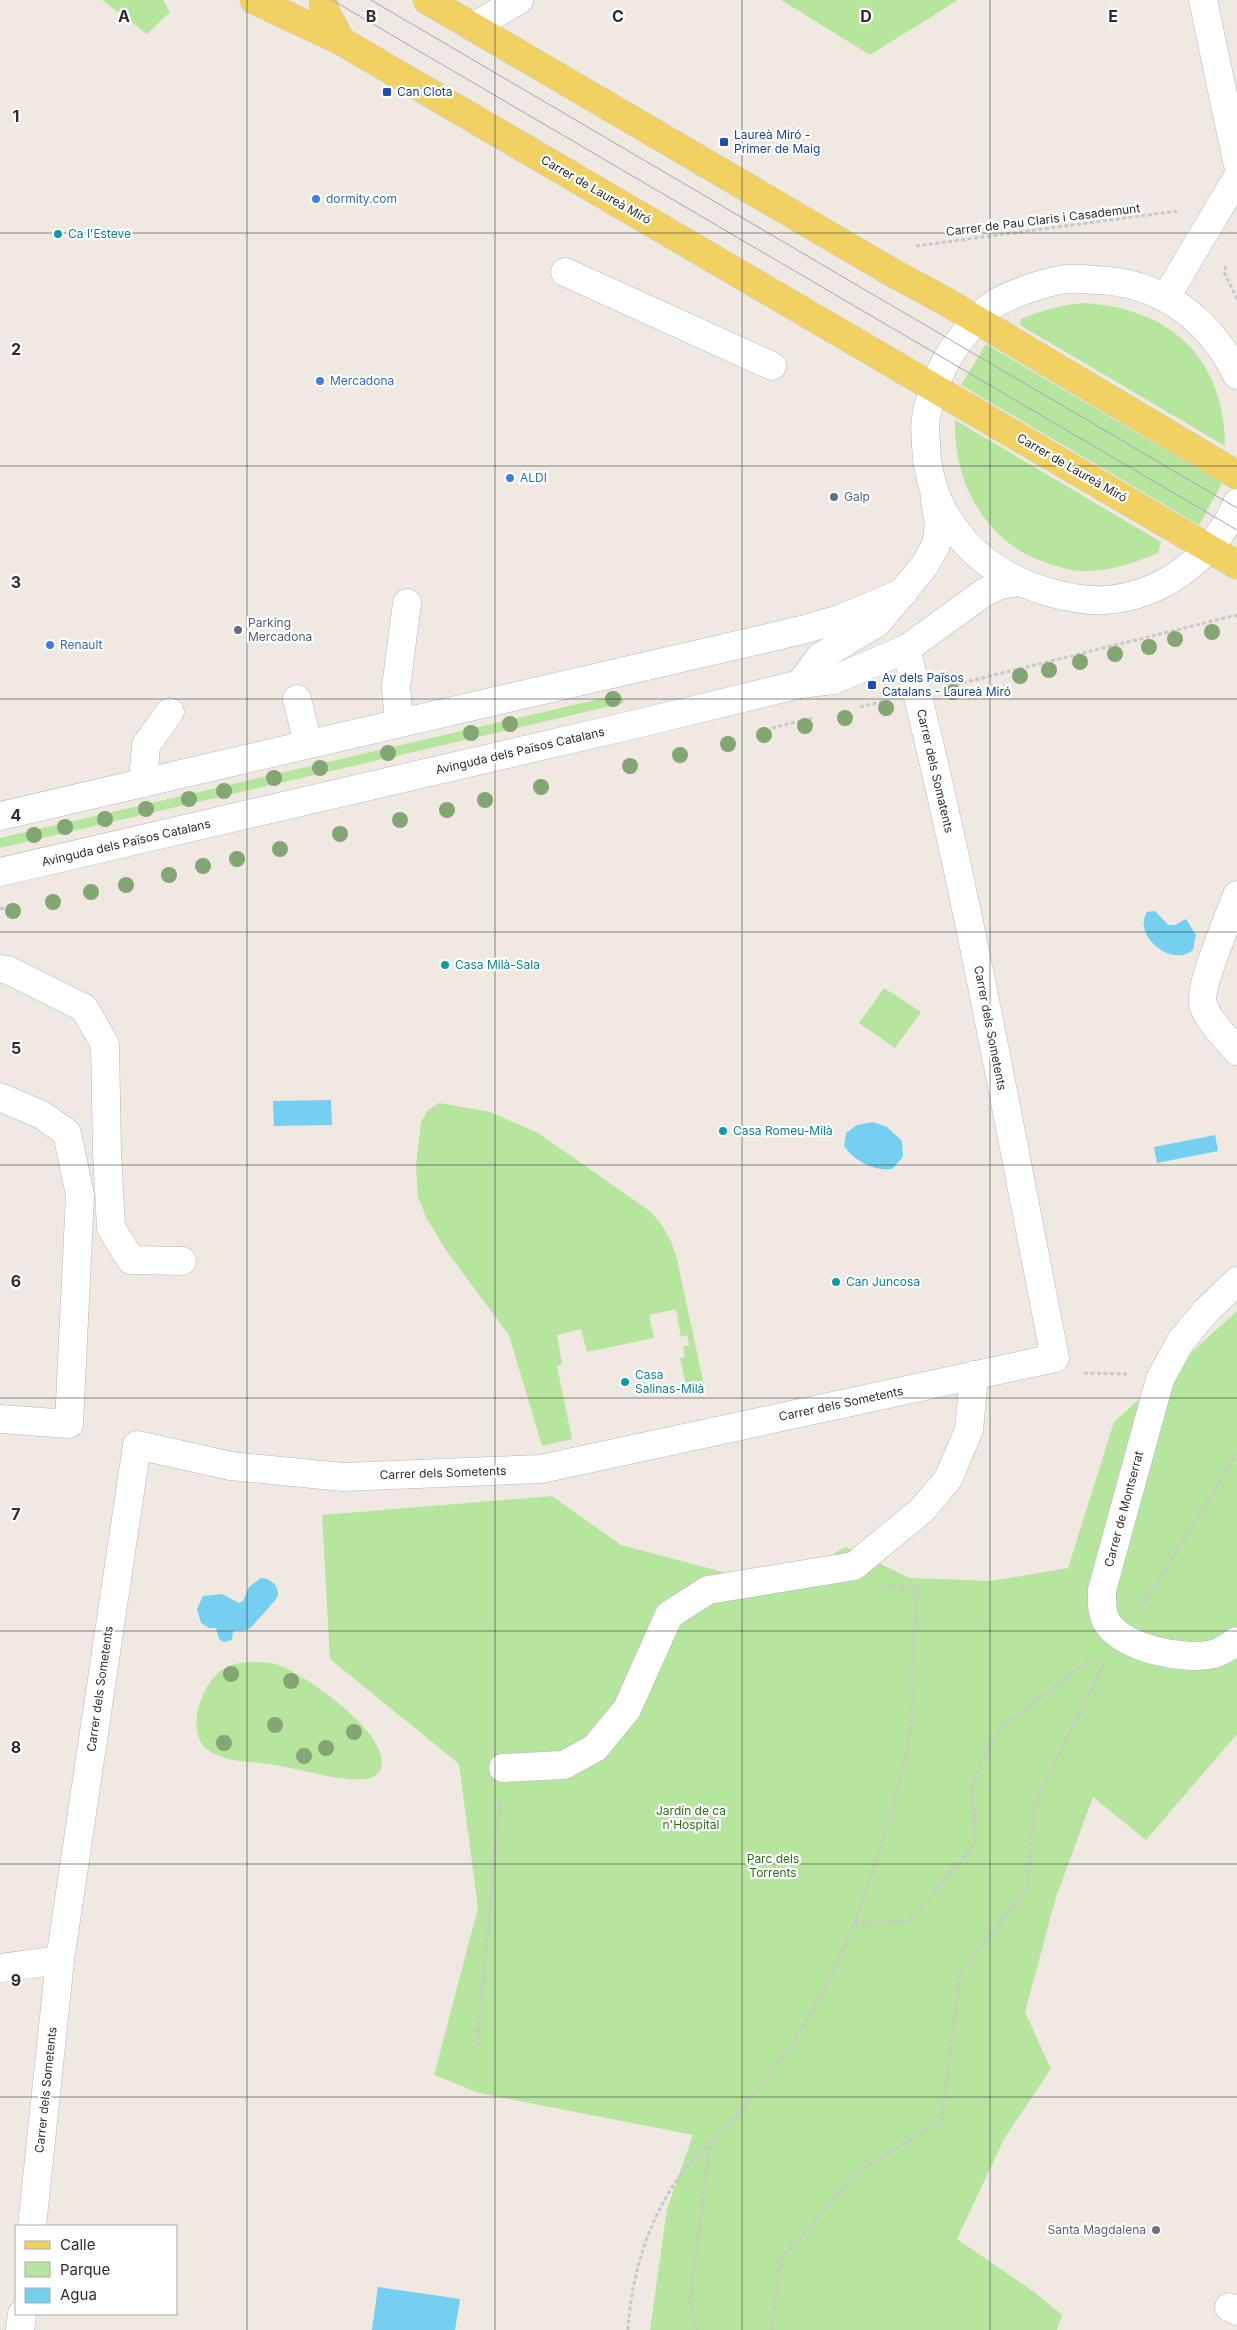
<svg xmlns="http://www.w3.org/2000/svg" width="1237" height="2330" viewBox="0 0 1237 2330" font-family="Inter,sans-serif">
<rect width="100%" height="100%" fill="#efe9e1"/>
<!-- green -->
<g fill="#b6e59e">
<polygon points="102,0 163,0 170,12 147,34"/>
<polygon points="781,0 958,0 870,55"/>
<path d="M1085,303C1171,309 1224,358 1225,446L1020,325L1021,319C1042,311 1062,304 1085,303Z"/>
<polygon points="986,344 1222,483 1199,525 961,385"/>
<path d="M955,420L1161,542L1158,553C1134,563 1111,571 1084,571C1072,571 1059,567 1047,563C986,543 953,483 955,420Z"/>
<polygon points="621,694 624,703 0,848 0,838"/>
<polygon points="884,988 921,1012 895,1048 859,1023"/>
<path d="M439,1103L490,1112L538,1133L647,1209C662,1222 670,1236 676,1255L705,1390L688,1394L680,1358L685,1357L683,1346L689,1345L687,1335L681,1337L676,1309L649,1315L654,1338L587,1352L581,1329L557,1335L562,1364L557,1366L572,1439L542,1446L509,1335L445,1249L427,1219L418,1197L416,1166L421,1122L427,1111Z"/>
<polygon points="1237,1311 1237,1734 1146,1840 1093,1797 1056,1897 1025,2012 1051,2069 1005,2137 957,2239 1034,2292 1062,2315 1057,2330 650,2330 667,2209 693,2135 479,2093 434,2075 478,1908 459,1764 330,1659 322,1515 552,1496 621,1545 775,1586 846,1547 909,1578 992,1581 1068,1568 1114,1422"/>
<path d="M253,1662C261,1662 269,1662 276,1664C304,1674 396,1736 380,1771C376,1775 373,1778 367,1779C335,1782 301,1768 269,1764C249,1761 224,1763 207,1749C183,1730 204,1677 227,1667C235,1663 245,1662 253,1662Z"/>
</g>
<!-- water -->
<g fill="#75cff0">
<path d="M1155,911L1168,925H1175L1186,919L1196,935L1193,950C1172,968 1132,936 1147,912Z"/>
<polygon points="331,1100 332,1125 274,1126 273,1101"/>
<path d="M873,1122L887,1127L902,1141L903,1157L892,1169C875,1172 853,1160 844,1146L846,1133L857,1125Z"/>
<polygon points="1215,1135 1218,1151 1157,1163 1154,1147"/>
<path d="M261,1578C271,1578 279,1586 278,1596C277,1599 251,1628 249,1629C243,1631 238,1630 233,1631L232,1640L224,1642L219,1639L216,1628H209L201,1623L197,1609L203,1596L222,1594L239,1603L243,1601L249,1587Z"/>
<polygon points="378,2287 460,2299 455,2330 372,2330"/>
</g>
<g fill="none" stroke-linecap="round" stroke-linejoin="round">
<!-- minor casing -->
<g stroke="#b4b7c1" stroke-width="29">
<g id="minor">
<polyline points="1203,0 1237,161"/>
<polyline points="473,27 519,0"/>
<polyline points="565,272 772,366"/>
<polyline points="1166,297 1237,178"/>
<path d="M1237,375C1209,318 1159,281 1094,280C1085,279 1076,278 1067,279C1051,280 1010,294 996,303C981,312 970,328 959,341C943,362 930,392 926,418C924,426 926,436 926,445C929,522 983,576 1056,594C1071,598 1088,601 1104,600C1162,597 1215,556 1237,503"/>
<polyline points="800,684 820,657 877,623 925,565 936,545 939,525 935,500"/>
<polyline points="297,699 308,744"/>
<polyline points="399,723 396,687 407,603"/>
<polyline points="143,783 146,745 170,712"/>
<polyline points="0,816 802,630 840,619 904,592"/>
<polyline points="0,872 649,721 800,684 833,680 906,649 985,592 1000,585 1019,582"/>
<path d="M1237,895C1230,915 1198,988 1203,1004C1208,1022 1226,1037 1237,1051"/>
<polyline points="0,969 8,970 84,1008 105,1044 107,1152 111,1228 131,1260 182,1261"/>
<polyline points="0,1097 42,1115 67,1133 80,1195 69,1424 0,1419"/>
<path d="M1237,1281L1206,1311L1181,1341L1160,1379L1102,1590C1102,1602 1101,1614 1108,1624C1126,1649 1185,1661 1213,1654C1222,1652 1230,1645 1237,1641"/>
<polyline points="503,1768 564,1765 595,1748 627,1709 669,1615 708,1590 854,1566 922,1510 948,1479 969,1430 974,1375"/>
<polyline points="0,1968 60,1960"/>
<path d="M32,2226L60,1960L137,1445L231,1466L343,1477L541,1469L1055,1358C1008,1121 966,883 906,649"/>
<polyline points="1229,2307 1237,2311"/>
<polyline points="20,2330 22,2314"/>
</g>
</g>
<!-- major casing -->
<g stroke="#c9c9c9" stroke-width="29">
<g id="major">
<polyline points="254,0 341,41 1237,565"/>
<polyline points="323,0 324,9 341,41"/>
<polyline points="427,0 893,273 945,301 1237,475"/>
</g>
</g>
<!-- path -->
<g stroke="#c9c9c9" stroke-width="3" stroke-dasharray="4 2.5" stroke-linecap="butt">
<polyline points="916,246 1177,211"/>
<polyline points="1226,266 1224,272 1237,299"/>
<polyline points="950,686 1237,615"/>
<polyline points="860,707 885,701"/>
<polyline points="772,728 812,718"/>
<polyline points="0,909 9,907"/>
<polyline points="1084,1373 1127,1374"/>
<polyline points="1140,1610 1237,1454"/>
<polyline points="855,1923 908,1922 970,1851 975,1841 972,1787 989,1746 1002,1727 1094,1657"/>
<polyline points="477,2045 500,1801"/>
<path d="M628,2330C631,2275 649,2217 682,2173C704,2145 732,2122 754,2094C776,2067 798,2036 815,2006C847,1950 868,1890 886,1827C896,1795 906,1761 911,1728C914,1708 911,1686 912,1666C913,1640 916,1614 918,1588L884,1586"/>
<polyline points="697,2330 690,2300 710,2143"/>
<polyline points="772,2330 780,2260 858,2172 942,2120 960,1974 1028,1887 1034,1805 1104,1664"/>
</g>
<!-- minor -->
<use href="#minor" stroke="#fff" stroke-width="28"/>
<!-- major -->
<use href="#major" stroke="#f2d163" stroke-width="28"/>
<!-- tram -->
<g stroke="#a3a6b8" stroke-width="1">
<polyline points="332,0 1237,530"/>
<polyline points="371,0 1237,508"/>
</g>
</g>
<!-- trees -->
<g fill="#84a574">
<circle cx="1212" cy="632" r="8"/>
<circle cx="1175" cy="639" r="8"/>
<circle cx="1149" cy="647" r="8"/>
<circle cx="1115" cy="654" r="8"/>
<circle cx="1080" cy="662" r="8"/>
<circle cx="1049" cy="670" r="8"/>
<circle cx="1020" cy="676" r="8"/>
<circle cx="953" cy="692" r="8"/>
<circle cx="613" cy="699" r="8"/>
<circle cx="886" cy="708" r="8"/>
<circle cx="845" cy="718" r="8"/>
<circle cx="510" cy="724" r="8"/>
<circle cx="805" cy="726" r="8"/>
<circle cx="471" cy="733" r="8"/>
<circle cx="764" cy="735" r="8"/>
<circle cx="728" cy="744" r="8"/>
<circle cx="388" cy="753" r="8"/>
<circle cx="680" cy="755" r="8"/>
<circle cx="630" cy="766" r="8"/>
<circle cx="320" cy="768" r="8"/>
<circle cx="274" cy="778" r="8"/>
<circle cx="541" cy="787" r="8"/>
<circle cx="224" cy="791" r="8"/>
<circle cx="189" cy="799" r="8"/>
<circle cx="485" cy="800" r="8"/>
<circle cx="146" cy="809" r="8"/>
<circle cx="447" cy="810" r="8"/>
<circle cx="105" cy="819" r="8"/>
<circle cx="400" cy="820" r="8"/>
<circle cx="65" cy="827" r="8"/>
<circle cx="340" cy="834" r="8"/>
<circle cx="34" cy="835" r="8"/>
<circle cx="280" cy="849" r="8"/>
<circle cx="237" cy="859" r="8"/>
<circle cx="203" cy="866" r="8"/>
<circle cx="169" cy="875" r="8"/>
<circle cx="126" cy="885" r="8"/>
<circle cx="91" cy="892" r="8"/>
<circle cx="53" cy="902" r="8"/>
<circle cx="13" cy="911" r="8"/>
<circle cx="231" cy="1674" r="8"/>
<circle cx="291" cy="1681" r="8"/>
<circle cx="275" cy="1725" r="8"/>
<circle cx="354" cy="1732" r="8"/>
<circle cx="224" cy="1743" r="8"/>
<circle cx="326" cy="1748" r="8"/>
<circle cx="304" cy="1756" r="8"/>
</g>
<!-- grid -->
<path fill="none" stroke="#2e2e2e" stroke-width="1" stroke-opacity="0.55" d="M247,0V2330M495,0V2330M742,0V2330M990,0V2330M0,233H1237M0,466H1237M0,699H1237M0,932H1237M0,1165H1237M0,1398H1237M0,1631H1237M0,1864H1237M0,2097H1237"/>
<!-- markers -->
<g fill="#1a4fb4" stroke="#fff" stroke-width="2">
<rect x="382" y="87" width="10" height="10" rx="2.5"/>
<rect x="719" y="137" width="10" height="10" rx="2.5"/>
<rect x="867" y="680" width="10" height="10" rx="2.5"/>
</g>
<g fill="#3f7fe0" stroke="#fff" stroke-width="2">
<circle cx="316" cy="199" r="5"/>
<circle cx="320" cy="381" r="5"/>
<circle cx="510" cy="478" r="5"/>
<circle cx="50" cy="645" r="5"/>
</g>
<g fill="#0f9aa8" stroke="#fff" stroke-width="2">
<circle cx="58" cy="234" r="5"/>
<circle cx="445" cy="965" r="5"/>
<circle cx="723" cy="1131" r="5"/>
<circle cx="836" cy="1282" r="5"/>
<circle cx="625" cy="1382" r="5"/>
</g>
<g fill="#5c6f8a" stroke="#fff" stroke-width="2">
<circle cx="834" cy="497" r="5"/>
<circle cx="238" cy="630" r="5"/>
</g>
<circle fill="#6b7280" stroke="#fff" stroke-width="2" cx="1156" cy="2230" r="5"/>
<g text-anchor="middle" stroke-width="4.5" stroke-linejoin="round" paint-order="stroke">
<!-- transit labels -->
<g font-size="12" fill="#164399" stroke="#fff" text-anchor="start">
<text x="397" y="96">Can Clota</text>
<text x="734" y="139">Laureà Miró -<tspan x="734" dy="14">Primer de Maig</tspan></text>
<text x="882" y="682">Av dels Països<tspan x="882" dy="14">Catalans - Laureà Miró</tspan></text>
</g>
<!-- street labels -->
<g font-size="12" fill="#2e2e2e" stroke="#fff">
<text transform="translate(596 190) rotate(30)" y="4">Carrer de Laureà Miró</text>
<text transform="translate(1043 220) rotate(-7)" y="4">Carrer de Pau Claris i Casademunt</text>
<text transform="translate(1072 468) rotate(30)" y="4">Carrer de Laureà Miró</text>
<text transform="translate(520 751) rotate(-13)" y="4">Avinguda dels Països Catalans</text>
<text transform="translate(935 771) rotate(77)" y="4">Carrer dels Somatents</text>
<text transform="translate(126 843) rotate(-13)" y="4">Avinguda dels Països Catalans</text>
<text transform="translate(990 1028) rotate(79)" y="4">Carrer dels Sometents</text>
<text transform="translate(841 1404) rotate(-12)" y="4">Carrer dels Sometents</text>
<text transform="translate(443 1473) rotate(-2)" y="4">Carrer dels Sometents</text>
<text transform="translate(1124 1509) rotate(-75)" y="4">Carrer de Montserrat</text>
<text transform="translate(100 1689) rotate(-82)" y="4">Carrer dels Sometents</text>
<text transform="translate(46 2090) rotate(-84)" y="4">Carrer dels Sometents</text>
</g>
<!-- shop labels -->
<g font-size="12" fill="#366cbe" stroke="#fff" text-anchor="start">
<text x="326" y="203">dormity.com</text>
<text x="330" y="385">Mercadona</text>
<text x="520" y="482">ALDI</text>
<text x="60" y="649">Renault</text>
</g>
<!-- culture labels -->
<g font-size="12" fill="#0d838f" stroke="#fff" text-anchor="start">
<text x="68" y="238">Ca l'Esteve</text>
<text x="455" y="969">Casa Milà-Sala</text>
<text x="733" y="1135">Casa Romeu-Milà</text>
<text x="846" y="1286">Can Juncosa</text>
<text x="635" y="1379">Casa<tspan x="635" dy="14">Salinas-Milà</tspan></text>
</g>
<!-- service labels -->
<g font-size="12" fill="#4e5e75" stroke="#fff" text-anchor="start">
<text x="844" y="501">Galp</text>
<text x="248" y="627">Parking<tspan x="248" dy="14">Mercadona</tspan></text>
</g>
<!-- park labels -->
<g font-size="12" fill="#2c6e1b" stroke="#fff">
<text x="691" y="1815">Jardín de ca<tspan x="691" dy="14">n'Hospital</tspan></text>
<text x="773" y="1863">Parc dels<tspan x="773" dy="14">Torrents</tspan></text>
</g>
<!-- worship labels -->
<g font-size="12" fill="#5b616d" stroke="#fff" text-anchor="end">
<text x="1146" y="2234">Santa Magdalena</text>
</g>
</g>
<g font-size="16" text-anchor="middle" font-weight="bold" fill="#2e2e2e" stroke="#fff" stroke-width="4.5" stroke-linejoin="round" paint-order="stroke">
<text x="124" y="22">A</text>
<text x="371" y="22">B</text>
<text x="618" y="22">C</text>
<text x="866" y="22">D</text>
<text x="1113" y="22">E</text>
<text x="16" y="122">1</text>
<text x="16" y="355">2</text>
<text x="16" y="588">3</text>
<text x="16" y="821">4</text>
<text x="16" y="1054">5</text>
<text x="16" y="1287">6</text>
<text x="16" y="1520">7</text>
<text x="16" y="1753">8</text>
<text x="16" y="1986">9</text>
</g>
<!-- legend -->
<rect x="15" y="2225" width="162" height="90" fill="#ffffff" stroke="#ababab"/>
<rect x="25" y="2241" width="25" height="8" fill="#f2d163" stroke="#ababab"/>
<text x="60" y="2250" font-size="15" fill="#2e2e2e">Calle</text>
<rect x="25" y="2262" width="25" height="15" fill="#b6e59e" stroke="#ababab"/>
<text x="60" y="2275" font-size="15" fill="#2e2e2e">Parque</text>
<rect x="25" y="2288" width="25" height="15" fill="#75cff0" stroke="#ababab"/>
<text x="60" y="2300" font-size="15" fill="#2e2e2e">Agua</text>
</svg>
